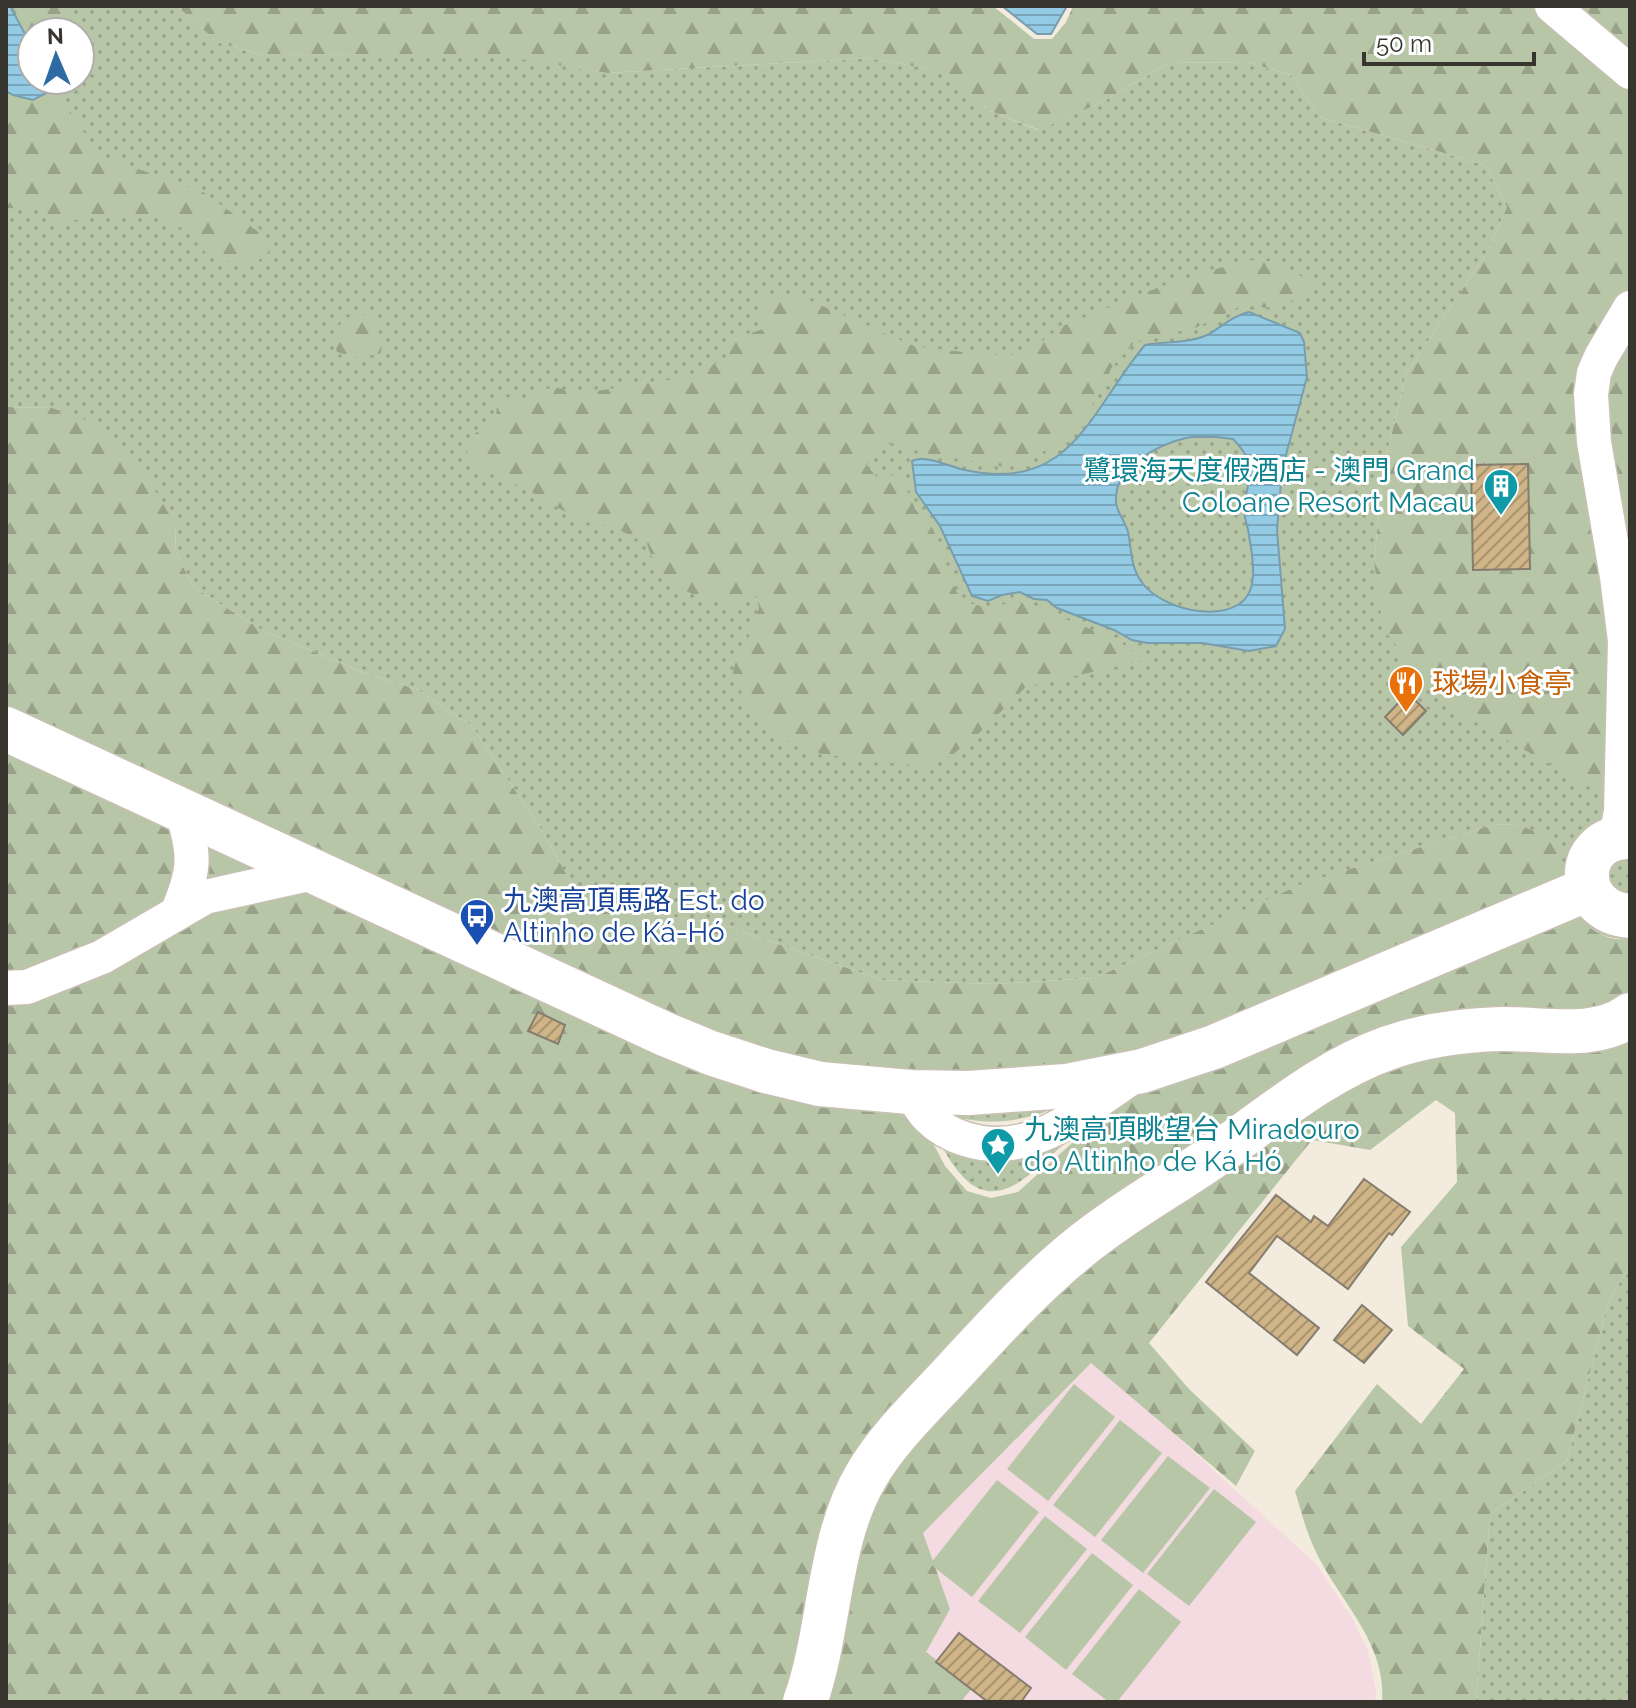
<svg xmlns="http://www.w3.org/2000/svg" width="1636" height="1708" viewBox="0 0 1636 1708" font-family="Raleway,'Noto Sans SC',sans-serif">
<defs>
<pattern id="grass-dots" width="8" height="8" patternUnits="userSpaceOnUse" patternTransform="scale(2)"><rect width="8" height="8" fill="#b8c6a8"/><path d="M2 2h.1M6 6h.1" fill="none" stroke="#97a289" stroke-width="1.8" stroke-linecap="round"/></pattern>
<pattern id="forest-firs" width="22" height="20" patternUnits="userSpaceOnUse" patternTransform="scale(2)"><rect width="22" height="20" fill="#b8c6a8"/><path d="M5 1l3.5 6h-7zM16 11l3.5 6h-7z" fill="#97a289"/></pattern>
<pattern id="water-rules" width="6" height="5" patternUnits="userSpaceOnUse" patternTransform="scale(2)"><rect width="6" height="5" fill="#93cbe4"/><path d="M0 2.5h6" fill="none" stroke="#79a6b9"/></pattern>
<pattern id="building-hatch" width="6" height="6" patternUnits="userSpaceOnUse" patternTransform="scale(2)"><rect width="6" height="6" fill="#ceb486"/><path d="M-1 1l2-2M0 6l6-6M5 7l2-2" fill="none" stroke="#a8936e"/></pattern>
</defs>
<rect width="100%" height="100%" fill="#f3ebdd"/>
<!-- commercial -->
<polygon fill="#f4dae1" points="1068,1337 1316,1564 1352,1618 1368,1651 1376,1690 1375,1702 819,1702 837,1628"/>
<!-- grass -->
<g fill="url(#grass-dots)" fill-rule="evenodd">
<path d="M6,6H177L217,42L261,55L490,53L607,73L869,58L941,71L990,111L1038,130L1104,101L1169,63L1247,62L1291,75L1319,117L1485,165L1507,207L1488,251L1406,374L1384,466L1374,561L1615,800L1630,810V938C1619,941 1598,935 1588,929C1568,918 1531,846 1518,824L1492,825L1303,884L1095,978L994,984L882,980L718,923L651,914L574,888L543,832L472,726L418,690L360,671L260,629L193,587L176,552L175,524L52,408L6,407ZM32,32H80V80H32Z"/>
<path d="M1083,1095C1035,1120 992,1131 939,1112Z"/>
<path d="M1073,1135C1026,1178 987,1230 943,1148C999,1172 1020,1158 1073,1135Z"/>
<polygon points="1630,1265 1630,1702 1476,1702 1490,1514 1567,1461 1608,1303"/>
</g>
<!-- forest -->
<g fill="url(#forest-firs)">
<polygon points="6,6 70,6 72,15 66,32 32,32 32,80 62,80 65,104 99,155 203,192 264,236 269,252 256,262 241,266 206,253 187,231 160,217 123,213 61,222 35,209 6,208"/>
<polygon points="177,6 993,6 1034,39 1052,39 1066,22 1073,6 1630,6 1630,810 1444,704 1383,629 1374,561 1384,466 1406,374 1488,251 1507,207 1485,165 1319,117 1291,75 1247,62 1169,63 1104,101 1039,130 990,111 940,71 869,58 607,73 490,54 261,55 217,42"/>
<path d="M1245,260L1269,261L1311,281L1308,296L1267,308L1243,305L1197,327L1135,342L1112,367L1092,406L1071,434L1036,456L1006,467L925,453L891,443L870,455L867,466L876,476L896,475L906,487L915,509L933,529L957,593L972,604L995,609L1010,601L1028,604L1088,628L1121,643L1146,660L1026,687L979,733L951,756L927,766L874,762L805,751L770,731L747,705L733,673L737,656L754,628L759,608L756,596L733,606C692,595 661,589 647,544L614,527L581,521L528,490L481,469L467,453C470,434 478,429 496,422L497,402L511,396L536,402L540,392L552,387L583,393L695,376L726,357L734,339L763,329L758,304L764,295L795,294L914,346L988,355H1023L1063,326L1157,288Z"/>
<path d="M362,313C378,323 382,335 381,353L359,358L337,352C331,332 340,316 362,313Z"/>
<path d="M6,407L52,408L94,423L136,459L175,524L176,552L193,587L260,629L360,671L418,690L472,726L543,832L574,888L651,914L718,923L882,980L994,984L1095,978L1302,884L1492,825L1518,824L1554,840L1560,848L1564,881L1187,1041L897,1112L924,1126L945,1166L967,1191L991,1198L1018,1192L1072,1143L1147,1086L1570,909C1584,926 1606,944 1630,938V1265L1608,1303L1567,1461L1490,1514L1476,1702H1382C1387,1642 1338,1600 1315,1550C1306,1531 1301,1511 1295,1491L1377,1384L1421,1424L1464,1369L1408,1326L1401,1247L1457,1182L1455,1113L1436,1100L1370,1150L1312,1140L1149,1343L1189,1389L1255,1451L1236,1486L1091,1363L923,1533L950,1609L926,1652L972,1688L961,1702H6Z"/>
</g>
<!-- garden -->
<g fill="#b8c6a8">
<polygon points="1074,1384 1115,1417 1048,1501 1007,1469"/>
<polygon points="1120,1420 1162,1453 1095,1537 1053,1505"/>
<polygon points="1168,1456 1210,1488 1143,1573 1101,1540"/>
<polygon points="997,1480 1039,1512 972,1597 930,1564"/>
<polygon points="1214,1489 1256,1522 1189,1606 1147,1574"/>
<polygon points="1045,1516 1087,1549 1020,1633 978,1601"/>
<polygon points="1092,1553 1133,1585 1066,1670 1025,1637"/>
<polygon points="1139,1589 1181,1622 1117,1702 1109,1702 1072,1674"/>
</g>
<!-- water -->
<g fill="url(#water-rules)" stroke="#789eae" stroke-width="2" fill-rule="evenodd">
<polygon points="6,6 10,6 32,47 32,80 50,80 48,92 33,100 13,95 6,91"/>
<polygon points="1002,6 1067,6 1051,34 1037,34"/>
<path d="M1249,312L1300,333L1304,342L1307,377L1282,470L1277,530L1285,629L1276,646L1249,651L1202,643H1147L1132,640L1114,630L1057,608L1047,600L1034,599L1020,592L1002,595L988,601L972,596L940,526L916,492L912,461C925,454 950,467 965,470C1072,494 1090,410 1145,345C1165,341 1190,344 1209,334C1223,326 1232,316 1249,312ZM1216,437L1233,439C1258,464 1249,476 1244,506C1243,515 1248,526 1249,536C1252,553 1259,587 1243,601C1218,623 1162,608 1143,584C1130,567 1132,552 1128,532C1125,520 1115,511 1116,498C1116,467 1159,444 1186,438C1195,436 1206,437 1216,437Z"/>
</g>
<!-- building -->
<g fill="url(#building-hatch)" stroke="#847d70" stroke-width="2">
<polygon points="1528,464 1530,569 1473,570 1471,465"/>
<polygon points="1408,693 1426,711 1403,735 1385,717"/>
<polygon points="538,1012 565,1025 558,1044 528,1031"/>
<polygon points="1364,1179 1410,1212 1392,1235 1389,1233 1348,1289 1277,1236 1249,1273 1319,1328 1297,1355 1206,1282 1276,1195 1311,1222 1314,1216 1328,1226"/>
<polygon points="1362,1305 1392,1330 1364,1363 1334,1340"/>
<polygon points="959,1633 1031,1688 1021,1702 988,1702 936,1662"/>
</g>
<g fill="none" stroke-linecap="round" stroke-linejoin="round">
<!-- minor casing -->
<g stroke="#c8c0b2" stroke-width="37">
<g id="minor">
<polyline points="1552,6 1630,72"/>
<polyline points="1612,839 1617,831 1621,812 1625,641 1617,577 1594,442 1591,394 1594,373 1601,357 1630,308"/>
<path d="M177,913C195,871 196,856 182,811"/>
<polyline points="6,988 27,987 102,957 205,897 314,873"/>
<path d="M910,1092C916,1100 921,1110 928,1117C938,1127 952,1135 965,1139C1031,1160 1080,1112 1131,1078"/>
</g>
</g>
<!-- major casing -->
<g stroke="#c8c0b2" stroke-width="47">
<g id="major">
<polyline points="6,729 667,1035 711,1053 766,1071 820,1084 910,1092 969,1093 1066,1086 1142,1071 1214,1047 1588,889"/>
<path d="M1630,837C1573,836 1572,912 1630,916"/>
<path d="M805,1702C831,1630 827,1542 866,1476C887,1440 919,1409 947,1379C988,1335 1029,1289 1075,1251C1121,1213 1176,1183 1224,1149C1276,1112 1328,1069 1388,1048C1425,1035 1463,1030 1501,1029C1541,1028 1596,1041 1630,1015"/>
</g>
</g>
<!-- minor -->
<use href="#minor" stroke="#fff" stroke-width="34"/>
<!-- major -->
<use href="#major" stroke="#fff" stroke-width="44"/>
</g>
<!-- icons -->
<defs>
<g id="building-pin" transform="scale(1.8)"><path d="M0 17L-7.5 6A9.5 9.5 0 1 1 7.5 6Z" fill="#0f9aa8" stroke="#fff"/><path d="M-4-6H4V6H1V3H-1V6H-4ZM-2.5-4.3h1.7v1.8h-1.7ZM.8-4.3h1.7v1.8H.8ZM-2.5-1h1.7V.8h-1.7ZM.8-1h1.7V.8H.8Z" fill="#fff"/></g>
<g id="restaurant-pin" transform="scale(1.8)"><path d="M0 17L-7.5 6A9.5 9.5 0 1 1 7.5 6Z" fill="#e8710a" stroke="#fff"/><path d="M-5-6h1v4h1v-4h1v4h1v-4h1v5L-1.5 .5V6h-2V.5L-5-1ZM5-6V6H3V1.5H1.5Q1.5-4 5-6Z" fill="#fff"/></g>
<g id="bus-pin" transform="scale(1.8)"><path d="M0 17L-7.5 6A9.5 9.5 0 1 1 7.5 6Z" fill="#1a4fb4" stroke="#fff"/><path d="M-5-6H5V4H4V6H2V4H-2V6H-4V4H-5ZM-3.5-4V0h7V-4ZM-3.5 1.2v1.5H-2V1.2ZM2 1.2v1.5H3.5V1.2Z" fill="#fff"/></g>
<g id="sight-pin" transform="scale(1.8)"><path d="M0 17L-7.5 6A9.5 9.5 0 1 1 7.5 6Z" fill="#0f9aa8" stroke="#fff"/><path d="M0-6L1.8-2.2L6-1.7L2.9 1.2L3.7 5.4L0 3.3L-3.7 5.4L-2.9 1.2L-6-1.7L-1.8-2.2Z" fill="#fff"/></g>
</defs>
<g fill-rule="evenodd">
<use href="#building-pin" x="1501" y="486"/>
<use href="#restaurant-pin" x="1406" y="683"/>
<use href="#bus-pin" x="477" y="916"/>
<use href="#sight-pin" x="998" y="1145"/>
</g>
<g text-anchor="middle" stroke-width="6" stroke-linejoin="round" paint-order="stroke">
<!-- culture labels -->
<g font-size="28" fill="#0d838f" stroke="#fff" text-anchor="end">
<text x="1475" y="480">鷺環海天度假酒店 - 澳門 Grand<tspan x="1475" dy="32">Coloane Resort Macau</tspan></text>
<text x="1024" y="1139" text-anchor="start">九澳高頂眺望台 Miradouro<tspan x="1024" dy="32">do Altinho de Ká Hó</tspan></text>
</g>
<!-- food labels -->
<g font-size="28" fill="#c56008" stroke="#fff" text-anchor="start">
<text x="1432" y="693">球場小食亭</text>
</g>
<!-- transit labels -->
<g font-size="28" fill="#164399" stroke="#fff" text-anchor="start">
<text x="503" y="910">九澳高頂馬路 Est. do<tspan x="503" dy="32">Altinho de Ká-Hó</tspan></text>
</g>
</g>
<!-- border -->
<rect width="1636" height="1708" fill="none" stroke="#38352f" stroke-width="16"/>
<!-- north arrow -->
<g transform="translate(56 56) rotate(358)"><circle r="38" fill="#ffffff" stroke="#afaeac" stroke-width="2"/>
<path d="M0-6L14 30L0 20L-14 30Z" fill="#2e6ba3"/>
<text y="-12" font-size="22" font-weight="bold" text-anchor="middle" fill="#38352f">N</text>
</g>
<!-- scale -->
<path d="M1364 52v12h170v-12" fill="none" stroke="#38352f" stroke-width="4"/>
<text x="1376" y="52" font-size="24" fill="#38352f" stroke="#ffffff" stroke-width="6" paint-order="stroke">50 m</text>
</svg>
